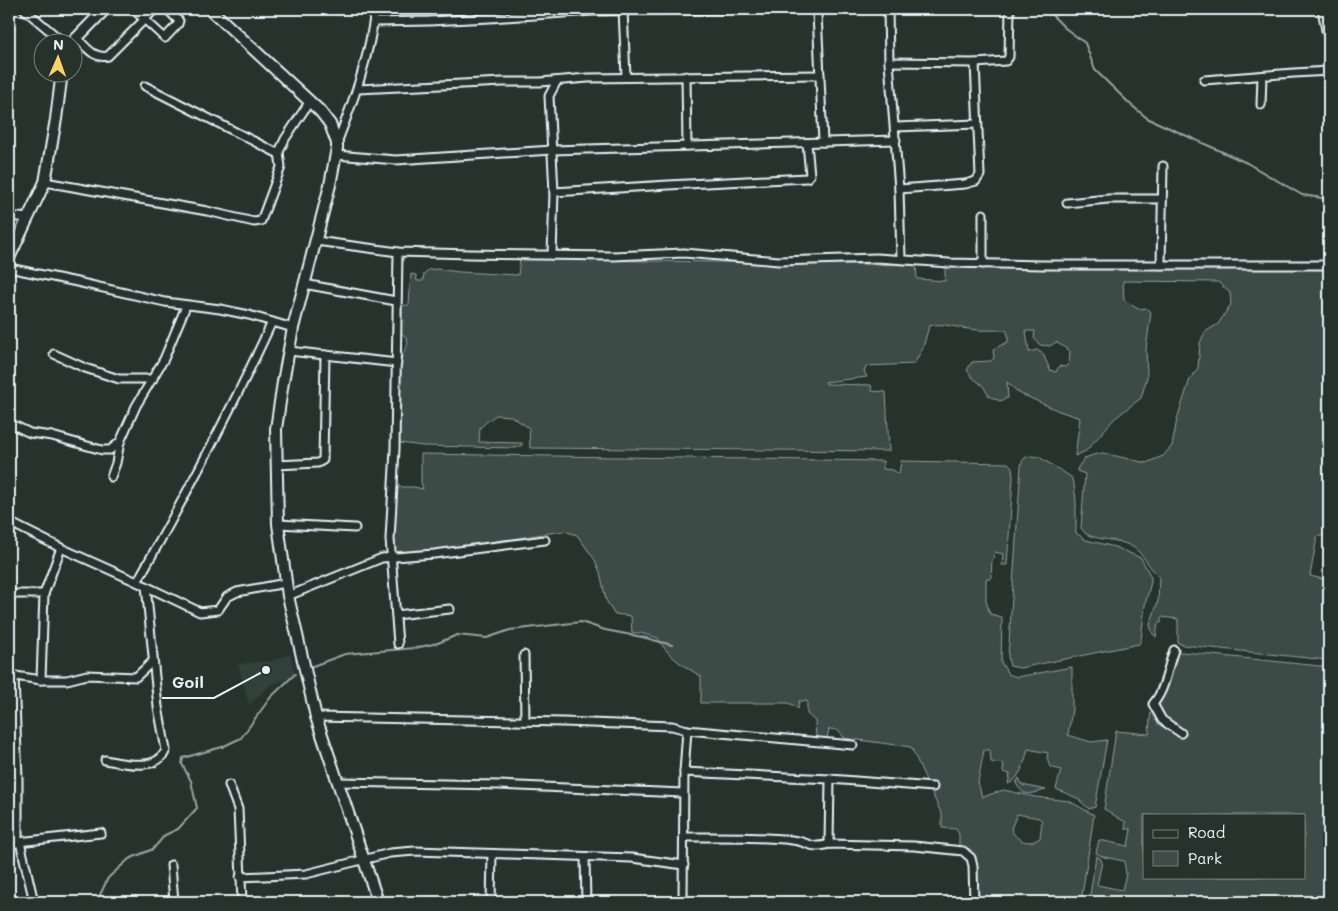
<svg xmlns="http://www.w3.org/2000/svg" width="1338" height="911" viewBox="0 0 1338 911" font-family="Mali,sans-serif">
<rect width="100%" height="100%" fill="#26332d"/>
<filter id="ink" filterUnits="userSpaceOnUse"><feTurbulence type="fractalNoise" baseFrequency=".02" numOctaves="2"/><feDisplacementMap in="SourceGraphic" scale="10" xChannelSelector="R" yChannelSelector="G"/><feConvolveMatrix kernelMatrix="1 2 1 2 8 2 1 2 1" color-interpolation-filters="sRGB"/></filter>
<g filter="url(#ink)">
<!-- built -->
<polygon fill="#333f3a" points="290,654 296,677 272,684 249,705 238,664 272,661"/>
<!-- green -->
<g fill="#3e4b47" stroke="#939ea0" fill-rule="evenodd">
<path d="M520,259L916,265L917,279L945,281V265L1329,268V531L1325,535L1317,537L1310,576L1323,579L1329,570V644L1327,660L1183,645L1178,643V619L1161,617V623H1158L1156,637L1153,634L1150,625L1158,601L1159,576C1147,566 1143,551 1129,545C1117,539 1096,540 1086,534C1084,532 1083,530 1081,528L1085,474L1077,471L1078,467L1085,458L1093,455L1103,453L1146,463L1163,456L1172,446L1177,419L1190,379L1198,368L1200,343L1205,332L1218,324L1231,304L1230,293L1218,282L1123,281L1124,300L1138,309L1146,308L1151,312L1146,349L1147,377L1141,398L1114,419L1086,451L1075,456L1080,418L1059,411L1019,393L1007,382L1008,398L1000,401L989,396L983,386L972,377L967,370L972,362L991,361L994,358L993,349L1008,342V334L1006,330C994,330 981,331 969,329C956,328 943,322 929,326L923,348L914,364L867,366L864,371L867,377L825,382L826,384L871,385L872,391L886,392L889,451L530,448L529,428L511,416L496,415L485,423L480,428L479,442L522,443V445L516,448L423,446L400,443C393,422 395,361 408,344L407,338L399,331V306L409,305L411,274L416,275L417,281H423L424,274L428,270L437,269L459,272L518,275ZM1026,331H1035L1034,338L1040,345L1050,346L1056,342L1070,351L1069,363L1065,367L1059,366L1056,372L1050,370L1043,354L1037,350L1029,352Z"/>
<path d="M421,454L883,461V469L893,470L899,474L901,461L1008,463L1012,467L1013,478L1007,565H1002L1003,554L995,552L994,558L992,559L991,579H986V601L990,614L1002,617L1001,662L1008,674L1017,677L1072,667V709L1068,735L1091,742L1107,740L1095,807L1089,809L1077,798L1056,789L1061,770L1050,767L1047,758L1048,753L1028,749C1024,763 1021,778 1008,784L1010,774L1003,772L1004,764L991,762L990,750H984L978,782L982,797L1004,790L1035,797L1069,801L1094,815L1081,902H977L973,855L970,849L959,846V834L956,829L942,828V815L911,747L844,738C840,730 838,730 829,729L827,739L816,737L815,721L807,714V701H799L798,709L793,705L788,703H701V676C684,667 666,655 658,638L640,633H632L631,616L614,614L606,600L600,572L595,560L577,535L564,531L536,535L472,546L401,554L392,550L394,487H414L423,489L421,482ZM1017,814L1039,818L1042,821L1040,838C1028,846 1017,841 1011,829Z"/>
<path d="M1031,456L1039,457L1071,477L1074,485L1076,501V533L1086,540L1115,547L1141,558L1151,577V582L1145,605L1141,639L1139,644L1020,668L1010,666L1008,657L1021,466C1022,460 1024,457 1031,456Z"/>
<path d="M1183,652L1329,667V902H1089L1096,856L1100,858L1102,862L1097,885L1122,890L1126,874L1124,861L1104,857L1096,853L1099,840L1128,846L1131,829H1125L1126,822C1118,819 1112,813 1104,809L1116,731L1149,734C1150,705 1157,676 1175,653ZM1144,815H1304V877H1144Z"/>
<path d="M1019,778L1022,785L1046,790C1031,793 1024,799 1016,783Z"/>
</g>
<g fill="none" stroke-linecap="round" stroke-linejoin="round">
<!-- stream -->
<g stroke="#98a3a5" stroke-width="2">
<polyline points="1046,9 1065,28 1085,43 1095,70 1130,104 1147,118 1247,163 1302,195 1329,199"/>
<polyline points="310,667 345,654 415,648 438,643 457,635 487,638 510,630 581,622 605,630 642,637 672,645"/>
<polyline points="91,902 99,897 108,878 129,859 153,849 165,835 178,829 197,808 191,781 182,764 183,758 222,747 241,738 270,698 295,674"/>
</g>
<!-- street casing -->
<g stroke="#e8f1f8" stroke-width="11">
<g id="street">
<polyline points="24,9 63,42"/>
<polyline points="133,9 165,38 178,24 179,21 167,9"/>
<polyline points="888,9 889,62 899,189 901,259"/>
<polyline points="1322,9 1329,46"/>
<polyline points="623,10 626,77"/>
<polyline points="817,13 823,142"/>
<polyline points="374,22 429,21 490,18 593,11 726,9"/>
<path d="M77,38C86,47 94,59 108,56L155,9"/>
<polyline points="889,62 975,63 1006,61 1009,57 1010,9"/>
<polyline points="686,76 687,146"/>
<polyline points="1204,80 1294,73 1329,71"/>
<polyline points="145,86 279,154"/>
<polyline points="358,89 503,82 540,82 588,78 820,75"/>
<polyline points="1261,105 1262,76"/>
<polyline points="895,127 977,124"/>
<path d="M337,143C354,99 370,56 375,9"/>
<polyline points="336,155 396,160 552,150 896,140"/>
<polyline points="45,182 207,211 254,222 261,221 281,167 279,152 285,139 310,101"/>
<polyline points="899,189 965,184 976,181 980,175 975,63"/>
<polyline points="554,192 668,185 807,178 810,175 807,143"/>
<polyline points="1067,203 1108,199 1162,199"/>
<polyline points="9,216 28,218"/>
<polyline points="316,241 398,252 470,254 613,256 684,253 779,261 877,258 949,263 1042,265 1329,265"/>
<polyline points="398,252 395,449 390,539 398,644"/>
<polyline points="552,255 554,192 549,96 557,81"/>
<polyline points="983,264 983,214"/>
<polyline points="1161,265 1163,166"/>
<polyline points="9,268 77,282 165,302 220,309 249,315 293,328"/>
<polyline points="304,284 396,301"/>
<polyline points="289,351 397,363"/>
<polyline points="54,354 85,368 119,379 153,379"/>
<polyline points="9,423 30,433 52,436 102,450 110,450 120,442 136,406 164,359 186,306"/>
<polyline points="276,465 318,463 323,460 325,355"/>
<polyline points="111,477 116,463 120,442"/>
<polyline points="9,522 61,548 137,582 200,612 218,610 227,597 237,592 286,583"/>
<polyline points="278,524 355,528"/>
<path d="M137,582C185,497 231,411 272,322"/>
<polyline points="9,594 44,594"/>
<polyline points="288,596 382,558 434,554 545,540"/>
<polyline points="396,615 450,609"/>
<path d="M1174,650C1167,668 1166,689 1153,704L1162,720L1181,733"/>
<polyline points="524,655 525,721"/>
<polyline points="9,675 41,680 67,680 87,675 136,677 152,662"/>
<polyline points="14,676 18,779 18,842"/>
<polyline points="41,680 44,594 61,548"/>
<polyline points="316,717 563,722 672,726 687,730 853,745"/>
<path d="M105,760C123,763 157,772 166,750L158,707L146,586"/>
<polyline points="684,772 830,779 933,787"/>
<polyline points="338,782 499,785 683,793"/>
<polyline points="229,785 238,809 242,902"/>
<path d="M684,837C720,837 756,836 792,840C808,841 810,850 829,844L914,846L963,851L971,858L973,866L974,902"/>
<polyline points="20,842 34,902"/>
<polyline points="829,844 830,779"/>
<polyline points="9,846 18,842 101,833"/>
<polyline points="585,857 586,902"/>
<polyline points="171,865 174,902"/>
<polyline points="240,877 306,874 390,853 415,851 632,858 684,865"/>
<polyline points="491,902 492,854"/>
<polyline points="683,902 684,772 687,730"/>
</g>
</g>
<!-- secondary casing -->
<g stroke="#e8f1f8" stroke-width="14">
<g id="secondary">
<polyline points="210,9 320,111 330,124 337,143 337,148 330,185 293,328 283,382 276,429 278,524 288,596 316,717 378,902"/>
<polyline points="72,43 105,9"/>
<polyline points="9,258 45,182 56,119 62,72"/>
</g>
</g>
<!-- street -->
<use href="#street" stroke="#26332d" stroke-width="7"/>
<!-- secondary -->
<use href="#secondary" stroke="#26332d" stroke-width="10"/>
</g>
</g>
<!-- callouts -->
<path fill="none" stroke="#e8f1f8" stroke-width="2" d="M266 670L214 698H162"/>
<circle fill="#e8f1f8" stroke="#26332d" stroke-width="2" cx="266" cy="670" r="5"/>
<g font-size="16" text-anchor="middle" font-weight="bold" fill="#e8f1f8" stroke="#26332d" stroke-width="4" stroke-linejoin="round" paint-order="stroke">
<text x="188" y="688">Goil</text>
</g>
<!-- margin -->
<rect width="1338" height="911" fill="none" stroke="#26332d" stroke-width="30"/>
<rect x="15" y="15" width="1308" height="881" fill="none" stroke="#e8f1f8" stroke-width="2" filter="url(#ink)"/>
<!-- legend -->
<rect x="1143" y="814" width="162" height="65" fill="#26332d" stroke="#747f7e"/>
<rect x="1153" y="830" width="25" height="8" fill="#26332d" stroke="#747f7e"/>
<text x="1188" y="838" font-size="15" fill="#e8f1f8">Road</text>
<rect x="1153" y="851" width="25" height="15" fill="#3e4b47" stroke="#747f7e"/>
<text x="1188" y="864" font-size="15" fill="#e8f1f8">Park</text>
<!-- north arrow -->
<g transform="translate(58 58) rotate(2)"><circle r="24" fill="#26332d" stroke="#747f7e"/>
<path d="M0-4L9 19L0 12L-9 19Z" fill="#ffd166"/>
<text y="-8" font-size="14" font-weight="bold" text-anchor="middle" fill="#e8f1f8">N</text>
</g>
</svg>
